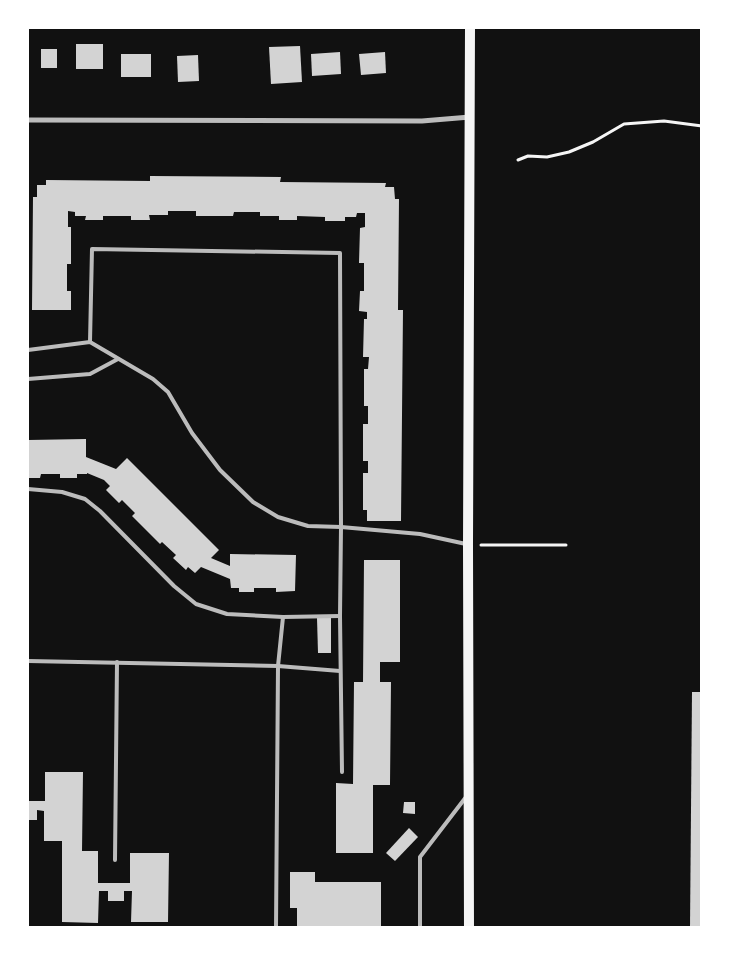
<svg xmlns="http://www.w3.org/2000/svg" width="729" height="955" viewBox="0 0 729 955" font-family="'DM Sans',sans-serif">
<rect width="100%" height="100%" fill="#111"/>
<!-- building -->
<g fill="#d3d3d3">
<rect x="76" y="44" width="27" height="25"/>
<polygon points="300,46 302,82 271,84 269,47"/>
<rect x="41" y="49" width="16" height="19"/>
<polygon points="340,52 341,74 312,76 311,54"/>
<polygon points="385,52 386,73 361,75 359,54"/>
<rect x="121" y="54" width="30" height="23"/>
<polygon points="198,55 199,81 178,82 177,56"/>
<polygon points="150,176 281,177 280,182 386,183 385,187 394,187 395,199 399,199 398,310 403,310 401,521 367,521 367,510 363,510 363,473 368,473 368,461 363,461 363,424 368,424 368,406 364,406 364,369 368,369 369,357 363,357 364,319 367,319 367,312 359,311 360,291 364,291 364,263 359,263 360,228 365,227 365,213 357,213 356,217 345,217 345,221 325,221 325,217 297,216 297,220 279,220 279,216 260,216 260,212 234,212 233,216 196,216 196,211 168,211 168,215 149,215 150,220 131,220 131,216 103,216 103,220 85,220 86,216 75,216 75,212 68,211 68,227 71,227 71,264 67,264 67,291 71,291 71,310 32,310 33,197 37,197 37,185 46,185 46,180 150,181"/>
<polygon points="86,439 86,457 116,469 127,458 219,550 211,558 230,566 230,554 296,555 295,591 276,592 276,588 254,588 254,592 239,592 239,588 231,588 230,579 201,567 195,573 188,567 186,570 173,558 176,555 162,542 160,544 132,516 135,513 122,500 119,503 106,490 110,486 104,480 87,473 87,474 77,474 77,478 60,478 60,474 41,474 40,478 28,478 28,440"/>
<polygon points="364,560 400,560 400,662 380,662 380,682 391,682 390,785 373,785 373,853 336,853 336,783 353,784 354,682 363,682"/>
<polygon points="317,618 331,618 331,653 318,653"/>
<polygon points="692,692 702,692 702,928 690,928"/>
<polygon points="45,772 83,772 82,851 98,851 98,883 130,883 130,853 169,853 168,922 131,922 132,891 124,891 124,901 108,901 108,891 99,891 98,923 62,922 62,841 44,841 44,811 37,810 37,820 28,820 28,801 45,801"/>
<polygon points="404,802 415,802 415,814 403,813"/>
<polygon points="409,828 418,837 395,861 386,853"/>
<polygon points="290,872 315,872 315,882 381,882 381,928 297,928 297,908 290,908"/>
</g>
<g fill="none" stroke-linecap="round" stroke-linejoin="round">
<!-- path -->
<g stroke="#f5f5f5" stroke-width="3">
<polyline points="518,160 528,156 547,157 569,152 593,142 624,124 664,121 702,126"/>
<polyline points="481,545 566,545"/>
</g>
<!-- service -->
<g stroke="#bcbcbc" stroke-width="4">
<polyline points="28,350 90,342 153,379 168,392 192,433 220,470 253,502 278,517 308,526 341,527 340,253 92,249 90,342"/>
<polyline points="28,379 90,374 118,359"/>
<polyline points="28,489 62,492 85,499 100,511 174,586 196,604 227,614 283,617 340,616"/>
<polyline points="28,661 278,666 340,671"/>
<polyline points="342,772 340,616 341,527 420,534 466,544"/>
<polyline points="115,860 117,662"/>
<polyline points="276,928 278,666 283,617"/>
<polyline points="420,928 420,857 466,797"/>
</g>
<!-- minor -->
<polyline stroke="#bcbcbc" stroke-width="5" points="28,120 422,121 470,117"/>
<!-- secondary -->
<polyline stroke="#f5f5f5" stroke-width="10" points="469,928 468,545 470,28"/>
</g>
<!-- border -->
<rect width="729" height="955" fill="none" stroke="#ffffff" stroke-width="58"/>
</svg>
